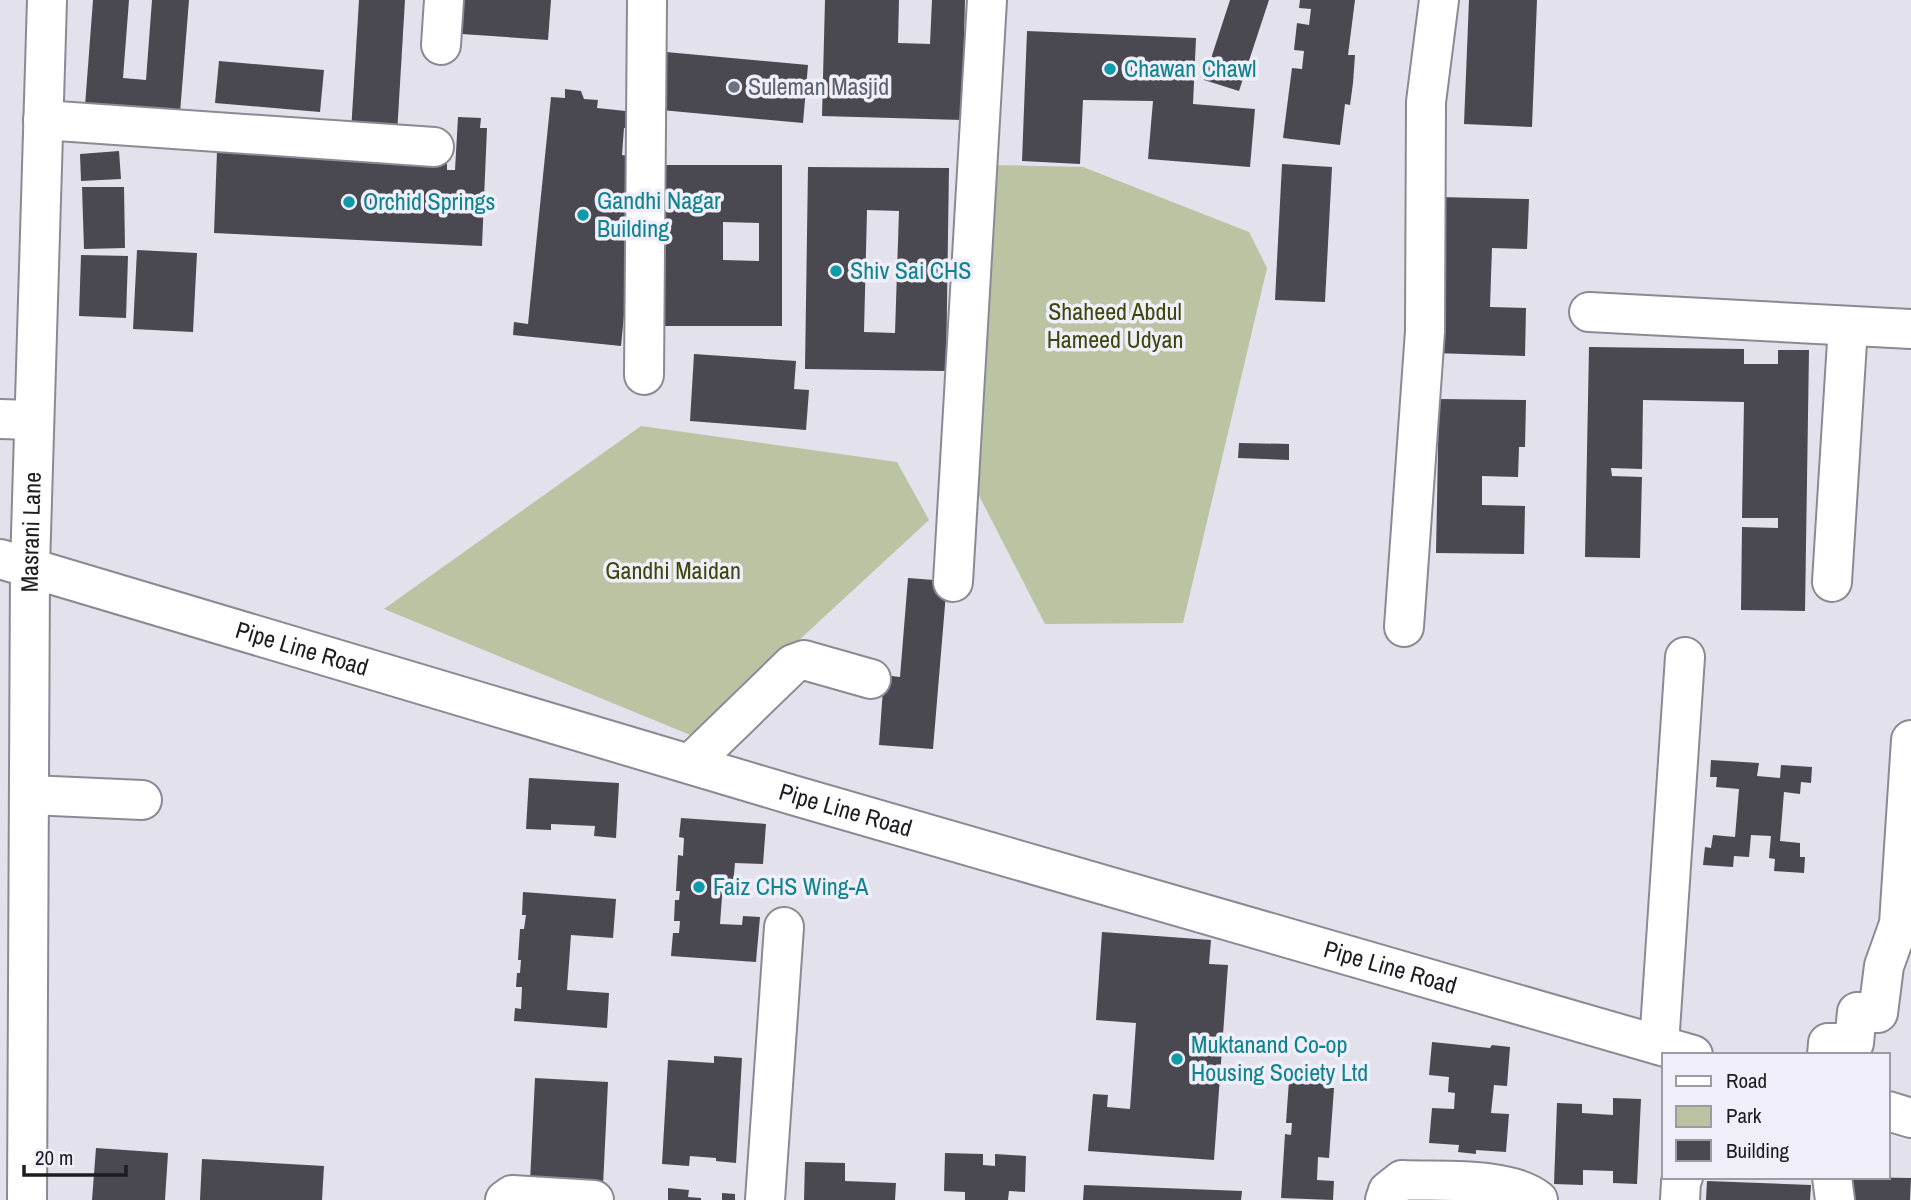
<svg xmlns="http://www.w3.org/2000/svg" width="1911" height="1200" viewBox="0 0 1911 1200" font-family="'Archivo Narrow',sans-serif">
<rect width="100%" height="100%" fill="#e2e1ec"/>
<!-- green -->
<g fill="#bbc3a2">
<polygon points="989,165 1083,167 1249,232 1267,268 1183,623 1045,624 972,482"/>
<polygon points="641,426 897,462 929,520 760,676 722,748 384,609"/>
</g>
<!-- building -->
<g fill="#4a4951" fill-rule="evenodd">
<polygon points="93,0 129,0 123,78 146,80 152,0 189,0 180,113 85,106"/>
<polygon points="359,0 405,0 397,134 351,132"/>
<polygon points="449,0 551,0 548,40 447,33"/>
<polygon points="825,0 899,0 898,43 930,44 932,0 965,0 962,120 822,116"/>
<polygon points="1230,0 1269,0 1239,91 1204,80"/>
<polygon points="1300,0 1355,0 1348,55 1355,55 1353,83 1350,105 1345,104 1340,145 1283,138 1292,68 1302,69 1304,51 1294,50 1297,23 1309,25 1311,9 1299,8"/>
<polygon points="1469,0 1537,0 1532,127 1464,124"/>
<polygon points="1027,31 1196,38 1193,104 1255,109 1250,167 1148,159 1153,101 1083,100 1080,164 1022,161"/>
<polygon points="666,52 808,65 803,123 661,110"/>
<polygon points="219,61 324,70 320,112 215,103"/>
<polygon points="565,89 581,91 584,99 598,100 597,108 635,112 633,129 624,128 622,155 630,156 633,223 621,346 513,335 514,322 528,324 551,97 565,98"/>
<polygon points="458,117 481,118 480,128 487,128 482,246 214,233 217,151 447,162 447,170 455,170"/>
<polygon points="119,151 121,179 81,181 80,154"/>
<polygon points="1282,164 1332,167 1325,302 1275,300"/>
<path d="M664,165H782V326H664ZM723,222L759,223V261L723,260Z"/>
<path d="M808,167L949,168L946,371L805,369ZM867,210L899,211L895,333L864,332Z"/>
<polygon points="82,187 124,187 125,248 84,249"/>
<polygon points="1439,197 1529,199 1527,249 1492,248 1490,307 1526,308 1525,356 1435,353"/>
<polygon points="137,250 197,253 193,332 133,329"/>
<polygon points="81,255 128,256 126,318 79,316"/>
<polygon points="1589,347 1744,349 1744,364 1778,364 1778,350 1809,350 1805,611 1741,610 1742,527 1778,528 1778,518 1742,518 1744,402 1643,400 1642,469 1611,468 1612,476 1642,477 1640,558 1585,557"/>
<polygon points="694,354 796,361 794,389 809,390 806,430 690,421"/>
<polygon points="1439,399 1526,400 1525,447 1519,447 1518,477 1482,476 1482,505 1525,506 1524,554 1436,553"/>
<polygon points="1239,443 1289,444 1289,460 1238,458"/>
<polygon points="908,578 947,581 933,749 879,745 884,675 900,677"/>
<polygon points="1711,760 1759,763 1757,776 1780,778 1781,765 1812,767 1811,783 1801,782 1800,794 1784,792 1780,841 1800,843 1800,857 1805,857 1804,873 1774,871 1775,859 1769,858 1771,836 1751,835 1749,857 1734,856 1733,867 1703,865 1705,847 1711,848 1713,835 1735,837 1739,789 1716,787 1717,777 1710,777"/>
<polygon points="529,778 619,783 616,838 594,836 595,826 551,824 551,830 526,829"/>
<polygon points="681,818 766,824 763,864 735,863 733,884 723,883 720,924 742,925 743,916 760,917 756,962 671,956 673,933 679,933 680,921 674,921 675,900 679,900 680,891 676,891 678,855 683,856 684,838 679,837"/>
<polygon points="523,892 616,899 613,938 571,935 567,990 609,993 607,1028 514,1021 515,1008 521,1009 522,987 516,987 517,973 520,973 521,960 518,960 520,929 524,929 526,915 522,915"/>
<polygon points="1102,932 1211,940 1209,964 1228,965 1214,1160 1088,1151 1093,1094 1108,1095 1107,1107 1130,1109 1136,1023 1096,1020"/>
<polygon points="1432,1042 1490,1048 1492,1045 1510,1047 1507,1086 1494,1085 1491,1113 1509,1114 1506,1152 1476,1150 1476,1154 1458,1152 1459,1145 1429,1143 1432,1108 1454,1109 1455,1093 1448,1092 1449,1077 1429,1075"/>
<polygon points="714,1056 742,1058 736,1163 716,1161 716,1158 690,1156 689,1166 662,1164 668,1060 714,1063"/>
<polygon points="1290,1066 1330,1068 1328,1088 1334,1088 1329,1158 1318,1157 1317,1180 1334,1181 1333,1200 1281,1198 1285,1134 1291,1135 1292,1123 1286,1123"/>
<polygon points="535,1078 608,1082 603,1186 530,1182"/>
<polygon points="1613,1098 1641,1099 1637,1184 1613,1183 1613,1171 1583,1170 1583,1185 1554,1184 1557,1103 1582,1104 1582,1113 1613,1115"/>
<polygon points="96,1148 168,1153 165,1200 92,1200"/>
<polygon points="945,1153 983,1154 983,1165 995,1166 995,1154 1026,1156 1025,1192 1009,1191 1008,1200 965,1200 965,1192 944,1191"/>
<polygon points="202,1159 324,1166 322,1200 200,1200"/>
<polygon points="805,1162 845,1163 845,1181 896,1183 895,1200 804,1200"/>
<polygon points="1850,1177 1911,1178 1910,1200 1849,1200"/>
<polygon points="1707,1181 1811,1185 1810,1200 1706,1200"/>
<polygon points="1084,1185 1242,1191 1241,1200 1083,1200"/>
<polygon points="668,1188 689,1190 688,1197 701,1198 701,1200 668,1200"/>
<polygon points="722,1193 735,1194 735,1200 722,1200"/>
</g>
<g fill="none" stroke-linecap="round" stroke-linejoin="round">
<!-- minor casing -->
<g stroke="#8b8a94" stroke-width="42">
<g id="minor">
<polyline points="441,45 444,0"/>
<polyline points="43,120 434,147"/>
<polyline points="1589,312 1911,329"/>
<polyline points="644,375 647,0"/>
<polyline points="0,419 34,420"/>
<path id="s1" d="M0,559L796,796L1693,1055"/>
<polyline points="953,582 987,0"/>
<polyline points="1832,582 1848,326"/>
<polyline points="1404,627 1425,331 1426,102 1439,0"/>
<polyline points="690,764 793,664 804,660 871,679"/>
<polyline points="30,795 142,800"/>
<polyline points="1659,1045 1685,657"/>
<polyline points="1827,1055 1828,1043 1854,1043 1857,1012 1878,1013 1884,966 1899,924 1911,740"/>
<polyline points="1888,1111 1911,1118"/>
<polyline points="1832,1177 1835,1200"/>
<path id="s2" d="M27,1200L30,567L47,0"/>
<polyline points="505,1200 512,1195 594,1200"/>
<polyline points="765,1200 784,927"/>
<path d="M1385,1200L1388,1191L1402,1180C1439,1182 1509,1176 1538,1200"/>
<polyline points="1680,1200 1681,1182 1683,1177"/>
</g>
</g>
<!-- minor -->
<use href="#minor" stroke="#fff" stroke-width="38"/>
</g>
<!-- markers -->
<g fill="#0f9aa8" stroke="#f0eef9" stroke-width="2.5">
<circle cx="1110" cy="69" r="7"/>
<circle cx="349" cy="202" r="7"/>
<circle cx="583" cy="215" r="7"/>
<circle cx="836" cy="271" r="7"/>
<circle cx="699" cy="887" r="7"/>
<circle cx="1177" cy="1059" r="7"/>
</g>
<circle fill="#6b7280" stroke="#f0eef9" stroke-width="2.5" cx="734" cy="87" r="7"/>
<g text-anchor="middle" stroke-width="7" stroke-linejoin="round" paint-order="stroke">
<!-- culture labels -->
<g font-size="24" fill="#0d838f" stroke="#f0eef9" text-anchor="start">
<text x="1124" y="77">Chawan Chawl</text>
<text x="597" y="209">Gandhi Nagar<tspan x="597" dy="28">Building</tspan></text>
<text x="363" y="210">Orchid Springs</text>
<text x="850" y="279">Shiv Sai CHS</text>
<text x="713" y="895">Faiz CHS Wing-A</text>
<text x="1191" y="1053">Muktanand Co-op<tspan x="1191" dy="28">Housing Society Ltd</tspan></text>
</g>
<!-- worship labels -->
<g font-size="24" fill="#5b616d" stroke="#f0eef9" text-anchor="start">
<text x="748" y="95">Suleman Masjid</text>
</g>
<!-- park labels -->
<g font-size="24" fill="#3d470c" stroke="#f0eef9">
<text x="1115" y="320">Shaheed Abdul<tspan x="1115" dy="28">Hameed Udyan</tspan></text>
<text x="673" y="579">Gandhi Maidan</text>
</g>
<!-- street labels -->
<g font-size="24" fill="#1d1d21" stroke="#f0eef9">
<text dy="8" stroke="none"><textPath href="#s2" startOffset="668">Masrani Lane</textPath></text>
<text dy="8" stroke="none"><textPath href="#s1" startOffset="315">Pipe Line Road</textPath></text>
<text dy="8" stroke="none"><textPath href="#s1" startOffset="882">Pipe Line Road</textPath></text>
<text dy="8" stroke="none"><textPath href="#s1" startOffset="1449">Pipe Line Road</textPath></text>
</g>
</g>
<!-- legend -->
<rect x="1662" y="1053" width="228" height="126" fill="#f0eef9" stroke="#9c9aa3" stroke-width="2"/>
<rect x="1676" y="1076" width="35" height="10" fill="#ffffff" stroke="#9c9aa3" stroke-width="2"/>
<text x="1726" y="1088" font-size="21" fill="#1d1d21">Road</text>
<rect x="1676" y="1106" width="35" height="21" fill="#bbc3a2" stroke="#9c9aa3" stroke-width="2"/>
<text x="1726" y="1123" font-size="21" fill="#1d1d21">Park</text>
<rect x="1676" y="1140" width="35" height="21" fill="#4a4951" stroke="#9c9aa3" stroke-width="2"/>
<text x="1726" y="1158" font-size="21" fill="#1d1d21">Building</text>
<!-- scale -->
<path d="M24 1165v10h102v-10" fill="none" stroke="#1d1d21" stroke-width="3.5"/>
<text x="35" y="1165" font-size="21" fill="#1d1d21" stroke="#f0eef9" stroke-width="5" paint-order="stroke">20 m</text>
</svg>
